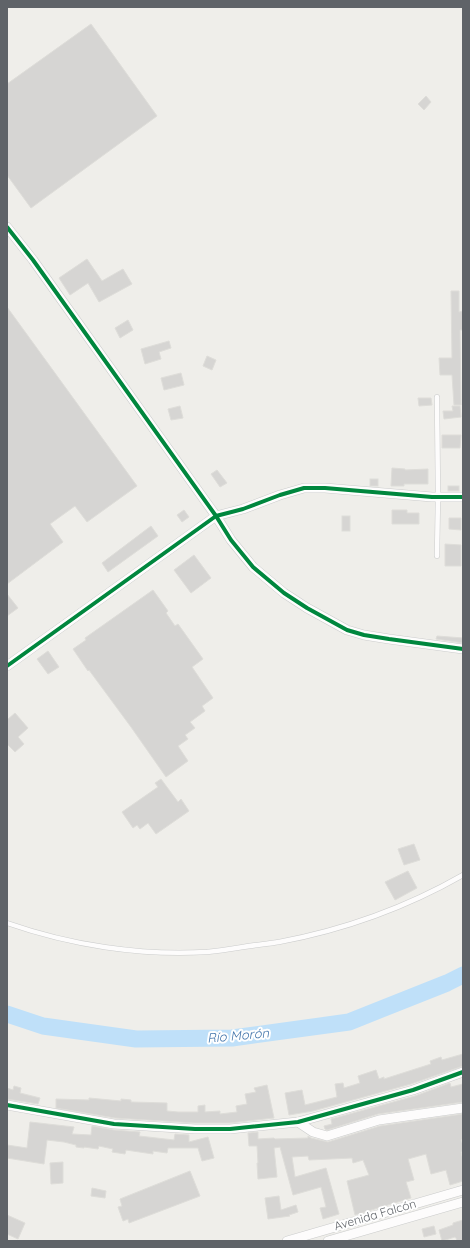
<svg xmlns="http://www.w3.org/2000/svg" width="470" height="1248" viewBox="0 0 470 1248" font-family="Quicksand,sans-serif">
<rect width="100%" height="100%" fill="#efeeea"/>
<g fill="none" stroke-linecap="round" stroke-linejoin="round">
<!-- river -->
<polyline stroke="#bfe0f9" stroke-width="17" points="7,1014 43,1026 136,1039 232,1038 349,1022 447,983 463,975"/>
</g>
<!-- building -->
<g fill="#d6d5d3" stroke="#deddd9">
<polygon points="91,24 157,116 31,208 7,175 7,84"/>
<polygon points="426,96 431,102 424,110 418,104"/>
<polygon points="87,259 102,281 123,269 132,284 99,302 88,283 70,295 59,278"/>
<polygon points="451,291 459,291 459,312 463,311 463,330 460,330 461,405 454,405 452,375 440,375 439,358 452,358"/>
<polygon points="7,307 137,486 87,522 75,506 50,524 63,542 7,584"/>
<polygon points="128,320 133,330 120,338 115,328"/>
<polygon points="169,341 171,348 159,352 161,359 145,364 141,349"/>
<polygon points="207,356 216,360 212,370 203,366"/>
<polygon points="181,373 184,385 164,390 161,378"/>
<polygon points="418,398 431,398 432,405 419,406"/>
<polygon points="180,406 183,418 171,420 168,409"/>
<polygon points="452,406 460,406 461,417 444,419 443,411 453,411"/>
<polygon points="442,435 461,435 460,448 442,448"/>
<polygon points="392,468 405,469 405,470 428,469 428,484 404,484 404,486 391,486"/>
<polygon points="217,470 227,483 220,487 211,474"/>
<rect x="370" y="479" width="8" height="7"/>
<rect x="448" y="486" width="11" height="5"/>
<polygon points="184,510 189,517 182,522 177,515"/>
<polygon points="392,510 407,510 407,513 419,513 419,524 392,524"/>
<rect x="342" y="516" width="8" height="15"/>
<polygon points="449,518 461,518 461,530 449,529"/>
<polygon points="151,526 158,536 108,572 102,563"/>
<polygon points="445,544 461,545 461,566 445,566"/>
<polygon points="194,555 211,578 191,593 174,570"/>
<polygon points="153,590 168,611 166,613 175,626 178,624 203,659 192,667 213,698 202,706 205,711 190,722 195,728 185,735 188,739 178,746 188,761 166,777 131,727 89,670 88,671 73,649 86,640 85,638"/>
<polygon points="7,594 18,608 7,616"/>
<polygon points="437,636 463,638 463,643 436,639"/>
<polygon points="48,651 59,667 48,674 37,659"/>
<polygon points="15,713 28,728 18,737 24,744 15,752 7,744 7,720"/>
<polygon points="161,779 178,802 181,799 189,811 156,834 148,823 140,829 137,825 133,828 122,812 158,787 155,783"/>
<polygon points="414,844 420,860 404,865 398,849"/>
<polygon points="408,871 417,888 395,900 385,882"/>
<polygon points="463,1054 463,1066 411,1084 313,1111 289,1115 285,1093 302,1090 305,1105 337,1097 335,1084 343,1083 344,1088 360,1083 358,1076 376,1070 379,1079 384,1077 384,1079 431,1064 430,1061 441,1057 442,1060"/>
<polygon points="450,1083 451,1087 463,1084 463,1102 378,1114 327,1130 325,1129 324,1126 332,1124 331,1119 415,1096"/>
<polygon points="267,1085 274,1118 230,1123 195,1123 115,1118 56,1108 56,1099 89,1100 89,1098 121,1101 121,1099 131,1100 131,1102 167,1103 167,1111 178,1112 198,1112 198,1106 205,1105 205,1112 220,1111 220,1114 237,1112 236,1106 247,1104 245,1094 256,1092 254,1088"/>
<polygon points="14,1086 21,1088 20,1093 40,1098 38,1104 7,1099 7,1088 13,1090"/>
<polygon points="463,1114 463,1139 461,1140 463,1145 463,1152 461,1152 463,1160 463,1181 450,1185 446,1170 431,1174 426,1154 408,1159 414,1180 406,1182 411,1198 355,1215 347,1181 369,1175 363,1160 353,1163 352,1158 309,1160 308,1156 292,1157 295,1177 326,1168 339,1214 323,1219 320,1208 326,1207 321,1187 293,1195 280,1147 274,1148 277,1177 258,1179 257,1163 258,1163 257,1146 249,1146 248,1133 258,1132 258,1139 274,1138 275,1139 308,1138 308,1136 311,1138 328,1142 380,1126"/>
<polygon points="30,1122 74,1127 72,1134 91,1135 92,1126 114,1130 140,1132 139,1136 174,1140 175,1134 189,1135 189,1142 208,1137 214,1158 202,1161 198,1148 168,1148 167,1153 153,1151 153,1154 126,1150 125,1154 112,1152 113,1149 99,1146 98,1149 84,1147 84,1148 76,1147 76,1145 64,1142 47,1140 44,1164 7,1158 7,1145 27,1148"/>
<polygon points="63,1162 63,1183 51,1184 50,1163"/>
<polygon points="190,1171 200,1196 129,1223 128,1219 123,1221 118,1207 122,1206 120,1199"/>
<polygon points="92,1188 106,1191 105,1198 91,1196"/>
<polygon points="279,1196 281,1210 296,1205 298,1212 289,1215 290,1216 268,1219 265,1198"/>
<polygon points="7,1215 25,1223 18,1239 7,1234"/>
<polygon points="463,1220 463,1241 457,1241 456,1238 455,1237 442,1241 439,1230 453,1225 453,1223"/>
<polygon points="434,1226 436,1234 424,1237 422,1229"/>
</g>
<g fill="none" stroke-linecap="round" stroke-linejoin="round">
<!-- lane casing -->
<g stroke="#cbcccc" stroke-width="5.5">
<g id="lane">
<polyline points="437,397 438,497 437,556"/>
<path d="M7,923C70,945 140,956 207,952C219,951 231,949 243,947C255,945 267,944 279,942C343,930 407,907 463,875"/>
</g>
</g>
<!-- street casing -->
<g stroke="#cbcccc" stroke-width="10">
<g id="street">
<polyline points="7,227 33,260 216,516 231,540 253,567 284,593 307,608 347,630 364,635 389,639 463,649"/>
<polyline points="7,666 216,516 243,509 280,495 304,488 325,488 432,497 463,497"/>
<polyline points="7,1105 114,1124 195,1129 230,1129 298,1122 413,1090 463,1072"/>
<polyline points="298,1122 313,1132 327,1136 379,1120 463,1108"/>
<polyline points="287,1241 463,1190"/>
<polyline points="328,1241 463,1202"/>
</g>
</g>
<!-- lane -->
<use href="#lane" stroke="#fdfcfc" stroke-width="4.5"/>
<!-- street -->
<use href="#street" stroke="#fdfcfc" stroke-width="9"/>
<!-- cycleway casing -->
<g stroke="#fff" stroke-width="6">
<g id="cycleway">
<polyline points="7,227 33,260 216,516 231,540 253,567 284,593 307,608 347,630 364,635 389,639 463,649"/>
<polyline points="7,666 216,516 243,509 280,495 304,488 325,488 432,497 463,497"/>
<polyline points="7,1105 114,1124 195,1129 230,1129 298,1122 413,1090 463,1072"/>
</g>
</g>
<!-- cycleway -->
<use href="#cycleway" stroke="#00873e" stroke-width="4"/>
</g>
<g text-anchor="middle" stroke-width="4" stroke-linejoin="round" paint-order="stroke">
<!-- street labels -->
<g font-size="12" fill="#5f6368" stroke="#fff">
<text transform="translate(375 1215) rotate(-16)" y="4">Avenida Falcón</text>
</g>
<!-- water labels -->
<g font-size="13" font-style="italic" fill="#4174aa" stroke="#fff">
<text transform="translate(238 1035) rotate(-5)" y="5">Río Morón</text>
</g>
</g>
<!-- border -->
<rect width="470" height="1248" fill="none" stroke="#5f6368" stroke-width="16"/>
</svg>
